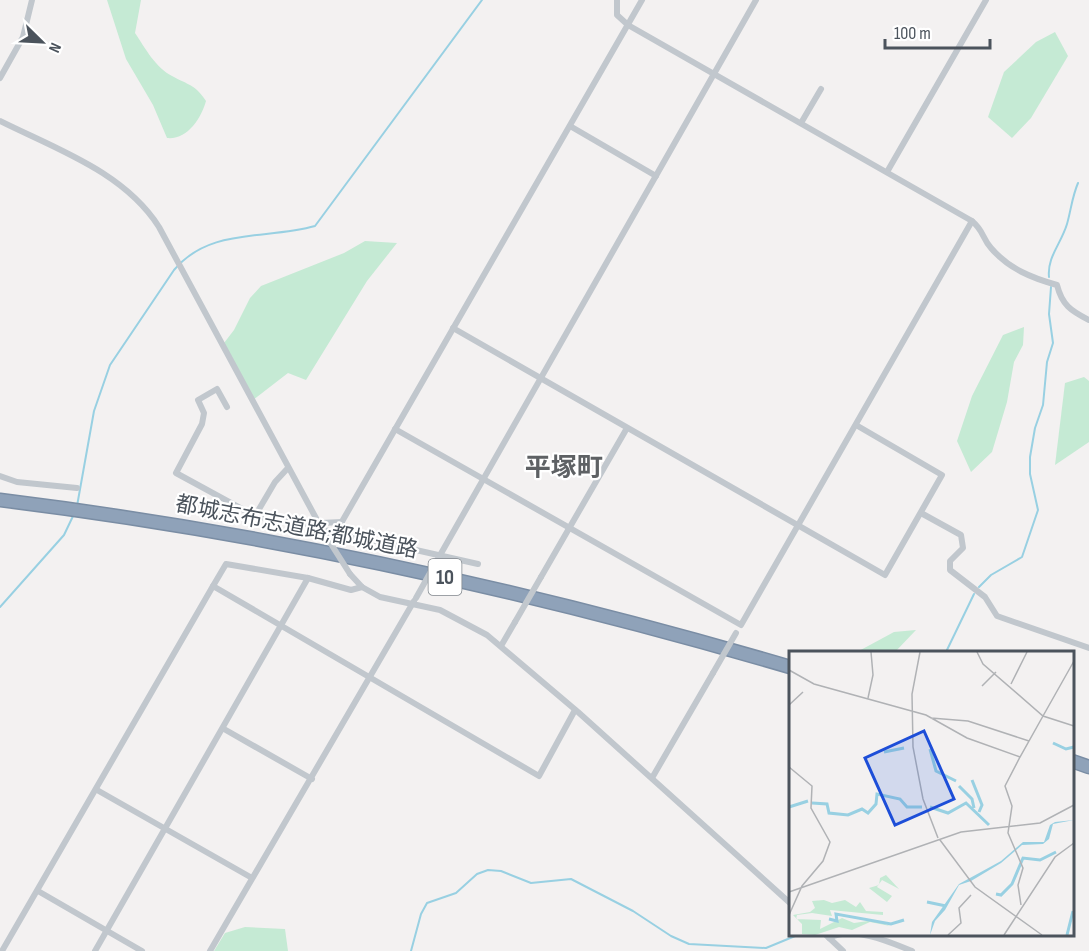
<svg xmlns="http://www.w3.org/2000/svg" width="1089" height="951" viewBox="0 0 1089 951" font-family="'Sofia Sans Condensed','Noto Sans JP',sans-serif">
<rect width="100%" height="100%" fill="#f3f1f1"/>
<!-- green -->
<g fill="#c5ead4">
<path d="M107,0H141L135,33C145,48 156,68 172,76C188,85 195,84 206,101C201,119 187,140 167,138L153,105L126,59Z"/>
<polygon points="1055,32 1068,56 1031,118 1012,138 988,117 1004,72 1036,42"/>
<polygon points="365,241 397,243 367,281 306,380 288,373 253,400 224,343 234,330 250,298 261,286 344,253"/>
<polygon points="1024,327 1023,345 1014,362 1007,402 992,452 971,472 957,441 972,396 1003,335"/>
<polygon points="1084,377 1089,381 1089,442 1055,465 1065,383"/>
<polygon points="916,630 895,652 857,652 894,632"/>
<polygon points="245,927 285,929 288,951 214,951 225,933"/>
</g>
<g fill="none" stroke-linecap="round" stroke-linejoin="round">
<!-- stream -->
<g stroke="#98d0e2" stroke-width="2">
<path d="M1049,277C1047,257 1061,244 1067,224C1071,210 1072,197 1078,183"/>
<path d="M77,506L94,411L110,365L174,270C210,227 266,240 315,226L482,0"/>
<polyline points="979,587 991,575 1022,557 1038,510 1030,474 1030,457 1035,428 1043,405 1047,362 1053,343 1049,314 1051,287"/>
<polyline points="0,607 64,535 74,514"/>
<polyline points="946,652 974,594"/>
<polyline points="411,951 421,914 427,903 456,893 477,874 488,870 501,871 531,883 571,879 633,911 671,936 689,944 766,948 800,934"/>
</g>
<!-- highway casing -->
<g stroke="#7a8da4" stroke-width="15">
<g id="highway">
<path d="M0,500C268,533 532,591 790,667"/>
<polyline points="1072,761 1089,767"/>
</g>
</g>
<!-- street -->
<g stroke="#c1c7cd" stroke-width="6">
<path d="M617,0V15L628,25L972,221C984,231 982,238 991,248C1009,269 1032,278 1057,285C1062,305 1071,311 1089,320"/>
<polyline points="0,78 23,37 32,0"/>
<path d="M0,121C56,149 124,172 159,227L324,533"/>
<polyline points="801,123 821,89"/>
<polyline points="570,126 656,176"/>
<polyline points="887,172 986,0"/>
<polyline points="453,328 885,575 942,475 856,425"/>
<polyline points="227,407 217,389 198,400 204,413 202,424 176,473 255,516 299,524 342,522"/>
<polyline points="395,429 741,625 972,221"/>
<polyline points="0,476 17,482 77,488"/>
<polyline points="921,513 961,535 963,548 950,561 950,570 985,597 997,616 1089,648"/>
<polyline points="255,516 275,482 287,469"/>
<polyline points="322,530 336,532 642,0"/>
<polyline points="336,532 478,564"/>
<polyline points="439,557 756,0"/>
<polyline points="350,574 362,587 380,597 440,610 487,635 578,712 790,903"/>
<polyline points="541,577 627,428"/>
<polyline points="213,586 226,564 308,578 351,590 362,587"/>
<polyline points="501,646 515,622"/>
<polyline points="224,729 312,779"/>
<polyline points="652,778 713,673"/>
<polyline points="97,790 252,878"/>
<polyline points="38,891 142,951"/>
<polyline points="825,934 843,951"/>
<path d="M829,938C853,926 888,941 912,951"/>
<polyline points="2,951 213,586 539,776 575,710"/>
<polyline points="95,951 308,578"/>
<polyline points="210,951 414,601"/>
</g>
<!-- highway -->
<use href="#highway" stroke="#8fa2b9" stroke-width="12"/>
<!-- street-bridge -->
<g stroke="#c1c7cd" stroke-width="6">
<polyline points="326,536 350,574"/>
<polyline points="416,598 439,557"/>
<polyline points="515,622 541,577"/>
<polyline points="713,673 736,633"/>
</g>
</g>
<g text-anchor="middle" stroke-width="4.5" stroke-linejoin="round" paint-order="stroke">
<!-- shield labels -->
<rect fill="#fff" stroke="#81878d" stroke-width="1.5" x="428.5" y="559" width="33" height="36" rx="4.5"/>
<g font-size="21" font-weight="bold" fill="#4b535c">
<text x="445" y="584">10</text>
</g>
<!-- street labels -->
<g font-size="22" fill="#4b535c" stroke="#fff">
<text transform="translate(297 526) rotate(11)" y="8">都城志布志道路;都城道路</text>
</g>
<!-- quarter labels -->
<g font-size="26" font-weight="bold" fill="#5e6164" stroke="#fff">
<text x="564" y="476">平塚町</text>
</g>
</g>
<!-- overview -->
<g transform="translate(789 651)">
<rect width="285" height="285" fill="#f3f1f1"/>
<path d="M97,224L110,238L93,229L88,236L103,245L98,251L80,237L90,234L91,227ZM35,249L43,252L56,249L67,256L71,251L77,260L94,261V264L41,259L43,265L23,262L8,264L7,268L32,269L31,278L53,267L65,272L86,269L101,275L81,271L63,279L50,276L26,284L13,283V273L4,264L21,261L26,257L23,250Z" fill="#c5ead4"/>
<path d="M285,169L264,173L260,188L254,193L233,194L212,212L182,230L170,234L156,259L146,270L141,284L143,271L170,233L212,210L234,191H255L261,174L266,171Z" fill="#98d0e2"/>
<path fill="none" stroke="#98d0e2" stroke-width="3" d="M264,92L277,98L285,96M141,98L147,120L167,130M95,101L115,97M183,129L193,154L190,161M170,135L183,148L185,157M23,152L38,153L40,162L59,164L73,158L79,162L87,153L88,143L111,148L118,156H133M0,156L19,150M141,156L159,162L177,152L200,174M207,243L212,244L223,233L234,207L251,209L267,201M138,251L157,255M40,268L48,270L47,263L102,273L115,269M278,284L284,260"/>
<path fill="none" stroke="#b0b2b5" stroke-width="1.5" d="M131,1L123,43L124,96L134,148L149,187M188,1L194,13L254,65L285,75M0,19L25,33L137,64L178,87L231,106L254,65M222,33L238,1M193,35L207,21M79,47L84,24L82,1M0,54L14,41M254,65L285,10M142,67L179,70L240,90M231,106L216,135L223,155L219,182L234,217L229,234L232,254M0,116L23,135L22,157L41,191L34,210L13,235L0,264M151,189L186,236L253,284M0,241L172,181L251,172L285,154M159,284L172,272L170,257L182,244M215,284L266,206L285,192"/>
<path fill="#1d4ed8" fill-opacity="0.15" stroke="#1d4ed8" stroke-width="3" d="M135,80L165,148L106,174L76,107Z"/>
<rect width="285" height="285" fill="none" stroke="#4b535c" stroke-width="3"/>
</g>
<!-- north arrow -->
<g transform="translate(42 42) rotate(114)" stroke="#ffffff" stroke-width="4.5" paint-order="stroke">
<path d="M0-4.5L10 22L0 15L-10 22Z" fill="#4b535c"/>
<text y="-9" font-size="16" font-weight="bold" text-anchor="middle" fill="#4b535c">N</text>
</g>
<!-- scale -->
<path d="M885 39v9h105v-9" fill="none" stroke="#4b535c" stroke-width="3"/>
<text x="894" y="39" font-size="18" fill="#4b535c" stroke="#ffffff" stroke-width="4.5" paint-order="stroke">100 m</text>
</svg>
